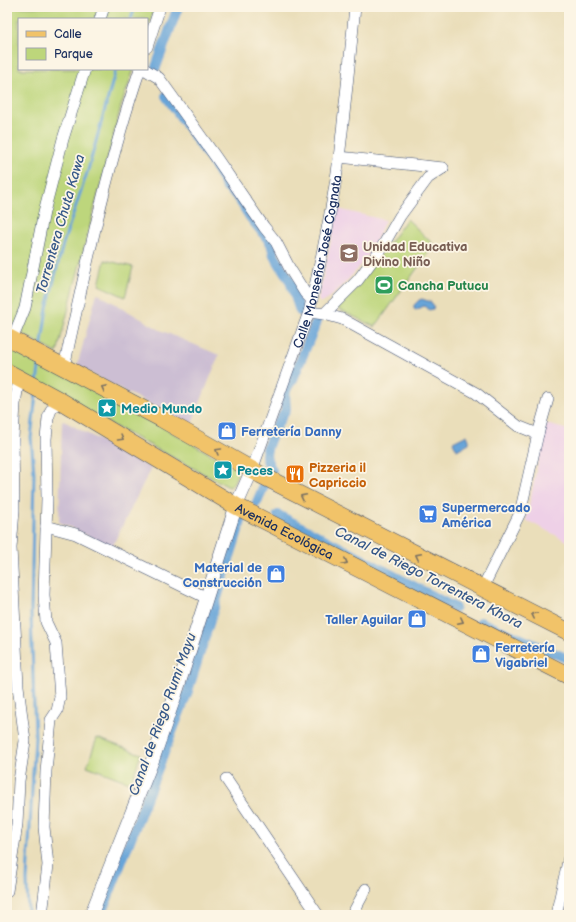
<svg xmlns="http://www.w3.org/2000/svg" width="576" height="922" viewBox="0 0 576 922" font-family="'Balsamiq Sans',sans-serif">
<rect width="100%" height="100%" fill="#fcf5e5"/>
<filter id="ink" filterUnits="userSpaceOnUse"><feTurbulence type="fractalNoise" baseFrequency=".025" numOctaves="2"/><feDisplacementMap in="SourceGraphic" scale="8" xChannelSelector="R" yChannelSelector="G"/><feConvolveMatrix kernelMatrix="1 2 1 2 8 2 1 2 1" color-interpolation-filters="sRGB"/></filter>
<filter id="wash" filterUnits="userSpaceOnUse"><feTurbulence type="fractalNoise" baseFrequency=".012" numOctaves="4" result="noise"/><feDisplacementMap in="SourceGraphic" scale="16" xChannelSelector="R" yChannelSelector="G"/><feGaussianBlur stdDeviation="0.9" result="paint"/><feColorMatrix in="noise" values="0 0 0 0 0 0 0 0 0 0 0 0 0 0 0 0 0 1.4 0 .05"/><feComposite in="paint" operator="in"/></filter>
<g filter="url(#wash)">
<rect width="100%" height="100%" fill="#eadeba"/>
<!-- built -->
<g fill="#eed0e7">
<polygon points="338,209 385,220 375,243 363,263 344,284 324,302 319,302 318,299"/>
<polygon points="546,424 569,430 569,542 526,520"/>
</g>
<!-- industrial -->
<g fill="#ccbed3">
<polygon points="97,293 160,330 219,355 191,426 77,366"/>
<polygon points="62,420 151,468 112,547 59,522"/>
</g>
<!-- green -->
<g fill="#bdd67b" stroke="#6c826c">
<polygon points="7,7 155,7 147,31 147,19 19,19 19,69 134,69 121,106 57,353 24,335 7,315"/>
<polygon points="407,219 434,245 375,327 336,308 352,293"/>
<polygon points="105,260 133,267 125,297 99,285"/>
<polygon points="7,340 239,470 233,484 230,487 227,486 97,417 7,366"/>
<polygon points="97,738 141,754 131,783 87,766"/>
</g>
<!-- water -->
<g fill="#67a4d8" stroke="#416a9b">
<polygon points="422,299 431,302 434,306 433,309 429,310 424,306 416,310 414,309 414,305 419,300"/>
<polygon points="467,435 469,440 469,443 457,450 453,442"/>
</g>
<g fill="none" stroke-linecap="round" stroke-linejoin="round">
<!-- stream -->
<g stroke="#67a4d8" stroke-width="3">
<polyline points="131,19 135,7"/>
<polyline points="41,349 47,308 63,244 88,170 116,69"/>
<polyline points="37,383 40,360"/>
<polyline points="28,915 27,879 35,737 31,613 34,473 31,438 36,394"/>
</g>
<!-- canal -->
<g stroke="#67a4d8" stroke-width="10">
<polyline points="156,67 178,7"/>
<polyline points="166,96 215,166 227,188 237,196 250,217 271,243 274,255 290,281 300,311"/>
<path d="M272,470C269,465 267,461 266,456C266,444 279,420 286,410C285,395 283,391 293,379L316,323"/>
<polyline points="257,502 265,483"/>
<polyline points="278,515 455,608"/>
<polyline points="481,622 566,658 569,660"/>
<polyline points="101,915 188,691 241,521"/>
</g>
</g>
</g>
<g filter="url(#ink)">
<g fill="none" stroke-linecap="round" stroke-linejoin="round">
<!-- minor casing -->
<g stroke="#3a496c" stroke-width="12">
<g id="minor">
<polyline points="100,19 104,7"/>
<polyline points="147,47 160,7"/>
<polyline points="144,69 159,78 215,156 264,227 276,242 290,269 305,293 312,300"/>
<polyline points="339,157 443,168"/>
<polyline points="309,312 324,314 342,319 476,393 518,426 538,434"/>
<polyline points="324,314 358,280 381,249 400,216 428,178 443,168"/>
<polyline points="12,340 25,308 44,212 63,139 85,69"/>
<path d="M64,367C86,267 107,166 140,69"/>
<path id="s1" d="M252,470L309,312C321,261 332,210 339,158C345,108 350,57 355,7"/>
<polyline points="46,526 76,534 207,598"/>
<polyline points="482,589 520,513 538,434 548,399"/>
<polyline points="226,779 318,915"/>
<polyline points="7,891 17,824 19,781 25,741 18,686 11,548 14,510 13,438 15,404 19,378"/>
<polyline points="42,915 48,865 44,827 46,771 51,720 57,711 60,697 56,643 46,622 44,595 47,499 46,439 48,418 51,410 59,400"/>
<polyline points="352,915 366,889"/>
<polyline points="556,915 569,857"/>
</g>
</g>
<!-- tertiary casing -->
<g stroke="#3a496c" stroke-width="14">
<polyline id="tertiary" points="91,915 153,759 176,693 236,506 252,470"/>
</g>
<!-- primary casing -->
<g stroke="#3a496c" stroke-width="18">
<g id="primary">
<polyline points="7,337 162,419 261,475 569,632"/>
<path id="s2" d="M7,372L59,400L236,506L569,676"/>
</g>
</g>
<!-- minor -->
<use href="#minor" stroke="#fff" stroke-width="11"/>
<!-- tertiary -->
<use href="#tertiary" stroke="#fff" stroke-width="13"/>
<!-- primary -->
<use href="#primary" stroke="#f1c369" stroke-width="17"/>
</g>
<!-- one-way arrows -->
<defs><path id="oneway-chevron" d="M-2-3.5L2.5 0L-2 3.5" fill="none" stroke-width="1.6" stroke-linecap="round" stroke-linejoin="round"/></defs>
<g stroke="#7b7263">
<use href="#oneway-chevron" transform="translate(104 388) rotate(-152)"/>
<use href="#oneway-chevron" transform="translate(121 438) rotate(31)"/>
<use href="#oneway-chevron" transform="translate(218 451) rotate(-150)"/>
<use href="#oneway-chevron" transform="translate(303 497) rotate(-153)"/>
<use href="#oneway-chevron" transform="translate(418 556) rotate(-153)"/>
<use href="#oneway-chevron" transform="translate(345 562) rotate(27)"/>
<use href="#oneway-chevron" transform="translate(534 615) rotate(-153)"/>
<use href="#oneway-chevron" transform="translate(461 621) rotate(27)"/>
</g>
</g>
<!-- icons -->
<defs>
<g id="school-square" transform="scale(1)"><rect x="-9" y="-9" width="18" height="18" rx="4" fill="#8d6e63" stroke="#fcf5e5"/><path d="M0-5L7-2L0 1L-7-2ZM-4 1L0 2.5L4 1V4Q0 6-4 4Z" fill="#fff"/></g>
<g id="stadium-square" transform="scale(1)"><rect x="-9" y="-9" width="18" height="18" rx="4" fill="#2e9e5b" stroke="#fcf5e5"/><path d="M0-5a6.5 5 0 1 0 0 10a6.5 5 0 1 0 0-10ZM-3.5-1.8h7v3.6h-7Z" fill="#fff"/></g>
<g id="sight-square" transform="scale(1)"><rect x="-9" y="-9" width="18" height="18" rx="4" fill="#0f9aa8" stroke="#fcf5e5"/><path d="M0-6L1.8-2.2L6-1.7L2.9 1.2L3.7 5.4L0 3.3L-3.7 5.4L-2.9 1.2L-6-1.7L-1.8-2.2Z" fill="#fff"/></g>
<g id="shop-square" transform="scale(1)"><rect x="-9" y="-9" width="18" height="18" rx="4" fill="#3f7fe0" stroke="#fcf5e5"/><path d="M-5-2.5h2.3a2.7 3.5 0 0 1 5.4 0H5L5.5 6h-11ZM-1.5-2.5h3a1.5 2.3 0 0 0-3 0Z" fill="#fff"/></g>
<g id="restaurant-square" transform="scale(1)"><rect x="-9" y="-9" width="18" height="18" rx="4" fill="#e8710a" stroke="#fcf5e5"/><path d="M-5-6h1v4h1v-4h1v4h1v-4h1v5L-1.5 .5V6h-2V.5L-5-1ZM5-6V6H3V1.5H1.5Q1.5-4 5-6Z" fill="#fff"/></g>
<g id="supermarket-square" transform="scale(1)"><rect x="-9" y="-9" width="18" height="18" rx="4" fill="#3f7fe0" stroke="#fcf5e5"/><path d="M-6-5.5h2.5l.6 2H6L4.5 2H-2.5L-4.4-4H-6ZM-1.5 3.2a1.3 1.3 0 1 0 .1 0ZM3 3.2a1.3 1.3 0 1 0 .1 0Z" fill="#fff"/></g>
</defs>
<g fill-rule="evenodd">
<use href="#school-square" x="349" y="253"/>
<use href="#stadium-square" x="384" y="285"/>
<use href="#sight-square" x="107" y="408"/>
<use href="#shop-square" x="227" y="431"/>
<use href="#sight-square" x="223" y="470"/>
<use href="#restaurant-square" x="295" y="474"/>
<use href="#supermarket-square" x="428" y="514"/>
<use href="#shop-square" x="276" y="574"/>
<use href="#shop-square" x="417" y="619"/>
<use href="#shop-square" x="481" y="654"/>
</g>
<g text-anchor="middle" stroke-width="3.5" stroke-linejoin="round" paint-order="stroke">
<!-- education labels -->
<g font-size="13" font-weight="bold" fill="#785e54" stroke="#fcf5e5" text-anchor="start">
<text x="363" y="251">Unidad Educativa<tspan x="363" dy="15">Divino Niño</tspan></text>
</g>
<!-- street labels -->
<g font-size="13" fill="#1b2f5e" stroke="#fcf5e5">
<text dy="5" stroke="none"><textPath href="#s1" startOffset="219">Calle Monseñor José Cognata</textPath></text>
<text dy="5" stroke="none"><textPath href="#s2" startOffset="320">Avenida Ecológica</textPath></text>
</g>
<!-- leisure labels -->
<g font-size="13" font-weight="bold" fill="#27864d" stroke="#fcf5e5" text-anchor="start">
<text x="398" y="290">Cancha Putucu</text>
</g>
<!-- culture labels -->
<g font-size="13" font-weight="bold" fill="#0d838f" stroke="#fcf5e5" text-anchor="start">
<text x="121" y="413">Medio Mundo</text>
<text x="237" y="475">Peces</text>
</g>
<!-- shop labels -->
<g font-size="13" font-weight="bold" fill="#366cbe" stroke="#fcf5e5" text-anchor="start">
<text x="241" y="436">Ferretería Danny</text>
<text x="442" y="512">Supermercado<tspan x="442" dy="15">América</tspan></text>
<text x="262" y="572" text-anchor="end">Material de<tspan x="262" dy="15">Construcción</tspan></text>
<text x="403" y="624" text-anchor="end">Taller Aguilar</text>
<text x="495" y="652">Ferretería<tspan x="495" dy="15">Vigabriel</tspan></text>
</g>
<!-- food labels -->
<g font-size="13" font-weight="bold" fill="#c56008" stroke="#fcf5e5" text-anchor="start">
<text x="309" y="472">Pizzeria il<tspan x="309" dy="15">Capriccio</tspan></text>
</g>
<!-- water labels -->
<g font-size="14" font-style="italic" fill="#365889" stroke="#fcf5e5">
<text transform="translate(60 224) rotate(-74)" y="5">Torrentera Chuta Kawa</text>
<text transform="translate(429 577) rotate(27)" y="5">Canal de Riego Torrentera Khora</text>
<text transform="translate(162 714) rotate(-70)" y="5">Canal de Riego Rumi Mayu</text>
</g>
</g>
<!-- margin -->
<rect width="576" height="922" fill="none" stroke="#fcf5e5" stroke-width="24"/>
<!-- legend -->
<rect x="18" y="18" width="130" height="52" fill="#fcf5e5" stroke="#a2a6af"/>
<rect x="26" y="31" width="20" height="6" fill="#f1c369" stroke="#a2a6af"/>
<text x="54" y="38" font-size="12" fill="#1b2f5e">Calle</text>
<rect x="26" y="48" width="20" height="12" fill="#bdd67b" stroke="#a2a6af"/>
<text x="54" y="58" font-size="12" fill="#1b2f5e">Parque</text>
</svg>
